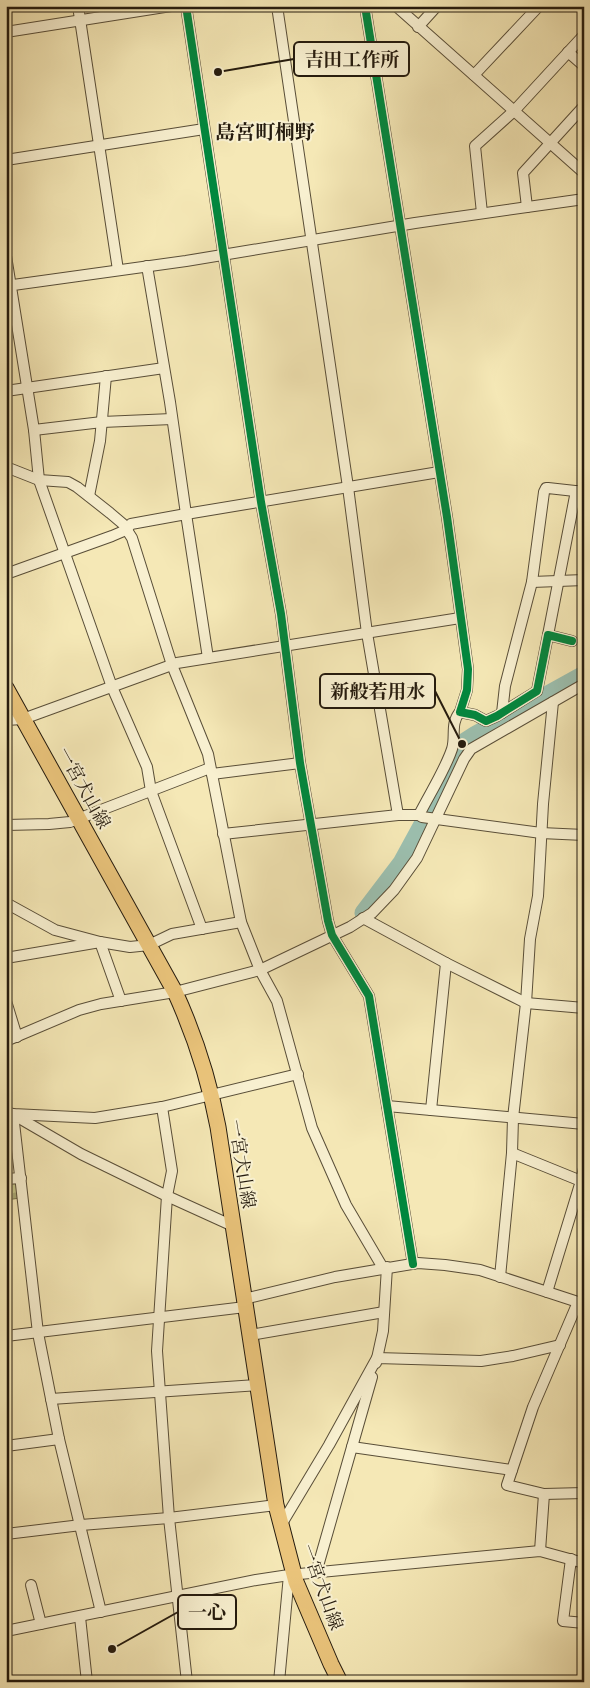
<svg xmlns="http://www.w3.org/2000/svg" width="590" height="1688" viewBox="0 0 590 1688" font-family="Vollkorn,'Noto Serif JP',serif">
<defs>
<pattern id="cemetery-stones" width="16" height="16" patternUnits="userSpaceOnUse" patternTransform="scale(1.25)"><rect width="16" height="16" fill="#c4c488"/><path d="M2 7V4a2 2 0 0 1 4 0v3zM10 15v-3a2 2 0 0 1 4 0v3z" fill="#a8a874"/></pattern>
</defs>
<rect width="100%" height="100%" fill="#f5e8b6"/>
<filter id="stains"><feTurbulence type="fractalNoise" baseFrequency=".004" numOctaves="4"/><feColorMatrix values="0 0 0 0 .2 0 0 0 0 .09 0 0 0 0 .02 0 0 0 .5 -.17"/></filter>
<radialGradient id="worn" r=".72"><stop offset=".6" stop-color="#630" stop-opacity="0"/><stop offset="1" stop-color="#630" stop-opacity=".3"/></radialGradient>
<!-- cemetery -->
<polygon fill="url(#cemetery-stones)" stroke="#74704b" points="6,1182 18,1182 20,1198 6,1200"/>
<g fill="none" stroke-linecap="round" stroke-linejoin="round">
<!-- river -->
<polyline stroke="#9cc0b0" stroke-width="19" points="364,913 402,863 432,808 462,744 476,735 584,675"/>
<!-- street casing -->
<g stroke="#594e38" stroke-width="12">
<g id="street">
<polyline points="78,6 118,270"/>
<polyline points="186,6 261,502 281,614 300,763 328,921 332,935 369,996 413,1264"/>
<polyline points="277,6 348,487 367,633 398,815"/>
<polyline points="365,6 447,517 468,669 467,690 460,712 475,715 486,721 497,716 537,691 548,635 572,641"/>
<polyline points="396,6 584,173"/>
<polyline points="418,27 437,6"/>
<polyline points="6,32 171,6"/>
<polyline points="568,52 584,66"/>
<polyline points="474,75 539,6"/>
<polyline points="6,160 204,129"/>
<polyline points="527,207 523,173 584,106"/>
<polyline points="482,213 475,146 514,111 584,35"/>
<polyline points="6,256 34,430 39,480 112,687 147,767 151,791 202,929"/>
<polyline points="147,266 170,402 186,514 439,472"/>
<polyline points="6,286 186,261 415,223 584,199"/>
<polyline points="6,391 164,368"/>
<polyline points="34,430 102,422 172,419"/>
<polyline points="6,467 39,480 68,482 77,487 110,513 123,524 132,538 172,665 208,754 241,922 260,970 277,1001 312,1128 346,1205 383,1268"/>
<polyline points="89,496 100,441 106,376"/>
<polyline points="6,574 112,536 126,530 131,524 186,514 208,658"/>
<polyline points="532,582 584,580"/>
<polyline points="548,635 576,491"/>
<polyline points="502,713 505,686 532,582 544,492 546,488 548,488 584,492"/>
<polyline points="6,720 23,719 177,663 460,618"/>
<polyline points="212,774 300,763"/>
<path d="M419,815C429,795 445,770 452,749C456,737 450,723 460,712"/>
<polyline points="6,825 49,824 70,822 210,768"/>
<polyline points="223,834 398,815 419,815 422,817 541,833 584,835"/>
<polyline points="6,903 55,930 100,942 130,947 149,945 172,934 241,922"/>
<polyline points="363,918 446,963 526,1003 584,1008"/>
<polyline points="6,958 100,942 121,1001"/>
<polyline points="6,1001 17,1037"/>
<polyline points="6,1041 79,1010 101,1004 175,992 260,970 350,927 372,913 394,890 417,858 464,759 471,749 584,684"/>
<polyline points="387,1106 584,1124"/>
<polyline points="431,1110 446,963"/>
<polyline points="6,1112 13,1114 95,1118 162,1107 298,1074"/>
<polyline points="13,1114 38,1333 59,1439 101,1612"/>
<polyline points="14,1115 81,1154 167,1196 172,1171 162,1107"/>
<polyline points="512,1153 581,1181 547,1292"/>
<polyline points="6,1179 21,1178"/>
<polyline points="581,1181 584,1168"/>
<polyline points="500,1277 512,1153 513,1118 526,1003 530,939 538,896 543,804 553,702"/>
<polyline points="244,1299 335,1277 418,1263 445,1265 480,1270 584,1304"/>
<polyline points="578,1302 533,1407 507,1485 544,1494 584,1493"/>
<polyline points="250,1335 384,1312"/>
<polyline points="6,1336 245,1307"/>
<polyline points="376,1363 383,1331 387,1267"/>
<polyline points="51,1399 258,1385"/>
<polyline points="6,1446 59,1439"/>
<polyline points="352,1447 512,1470"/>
<polyline points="281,1525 329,1445 377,1358 481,1361 513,1356 560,1345"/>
<polyline points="6,1534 81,1525 169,1518 276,1505"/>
<polyline points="540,1551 544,1494"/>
<polyline points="571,1559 563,1621 584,1623"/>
<polyline points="316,1573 372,1377"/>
<polyline points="31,1585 41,1624"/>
<polyline points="80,1617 87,1682"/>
<polyline points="6,1631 256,1580 289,1575 540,1551 584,1563"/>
<polyline points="187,1682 169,1518 157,1351 167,1196 233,1226"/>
<polyline points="279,1682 289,1575"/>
</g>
</g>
<!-- primary casing -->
<g stroke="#251b0e" stroke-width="17">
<path id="primary" d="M6,688L175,992C195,1036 209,1079 218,1127L276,1505L296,1582L331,1664L340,1682"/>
</g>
<!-- street -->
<use href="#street" stroke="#f8f0d0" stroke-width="10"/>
<!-- primary -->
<use href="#primary" stroke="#eac47b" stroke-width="15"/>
<!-- cycleway casing -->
<g stroke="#f8f0d0" stroke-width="11">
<g id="cycleway">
<polyline points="186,6 261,502 281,614 300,763 328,921 332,935 369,996 413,1264"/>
<polyline points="365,6 447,517 468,669 467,690 460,712 475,715 486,721 497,716 537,691 548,635 572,641"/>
</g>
</g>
<!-- cycleway -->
<use href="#cycleway" stroke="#00873e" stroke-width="8"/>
</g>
<g text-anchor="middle" stroke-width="4" stroke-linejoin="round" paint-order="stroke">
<!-- street labels -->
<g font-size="18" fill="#251b0e" stroke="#f8f0d0">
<text transform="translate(84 788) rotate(61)" y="6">一宮犬山線</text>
<text transform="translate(242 1164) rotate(81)" y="6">一宮犬山線</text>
<text transform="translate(322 1587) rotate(70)" y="6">一宮犬山線</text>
</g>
<!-- quarter labels -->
<g font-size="20" font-weight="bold" fill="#251b0e" stroke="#f8f0d0">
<text x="265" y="139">島宮町桐野</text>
</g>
</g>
<!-- callouts -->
<path fill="none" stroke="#251b0e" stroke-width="2" d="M218 72L294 59M462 744L435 691M112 1649L178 1612"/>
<g fill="#251b0e" stroke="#f8f0d0" stroke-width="2">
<circle cx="218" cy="72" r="5"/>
<circle cx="462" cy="744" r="5"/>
<circle cx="112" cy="1649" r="5"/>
</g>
<g fill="#f8f0d0" stroke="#251b0e" stroke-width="2">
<rect x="294" y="42" width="115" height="34" rx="5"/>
<rect x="320" y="674" width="115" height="34" rx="5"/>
<rect x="178" y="1595" width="58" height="34" rx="5"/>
</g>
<g font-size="19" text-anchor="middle" font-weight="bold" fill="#251b0e">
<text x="352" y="66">吉田工作所</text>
<text x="378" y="698">新般若用水</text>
<text x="207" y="1619">一心</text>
</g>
<!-- margin -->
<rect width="590" height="1688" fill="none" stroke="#f5e8b6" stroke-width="25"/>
<rect x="8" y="8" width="575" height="1673" fill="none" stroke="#251b0e" stroke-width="2.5"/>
<rect x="12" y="12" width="565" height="1663" fill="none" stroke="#251b0e"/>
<rect width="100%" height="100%" filter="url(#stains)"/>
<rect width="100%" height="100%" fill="url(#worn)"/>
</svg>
